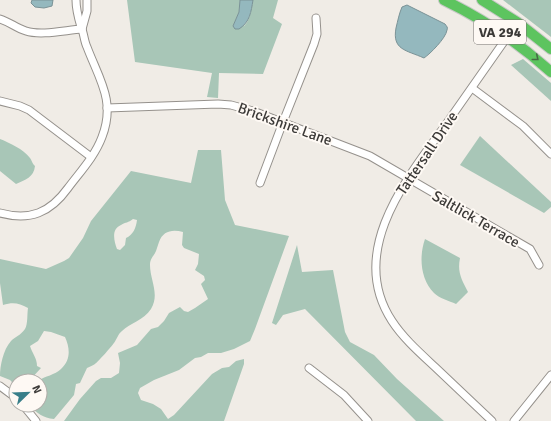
<svg xmlns="http://www.w3.org/2000/svg" width="551" height="421" viewBox="0 0 551 421" font-family="Signika,sans-serif">
<rect width="100%" height="100%" fill="#f0ece6"/>
<!-- green -->
<g fill="#a8c6b7" fill-rule="evenodd">
<path d="M127,0H240L239,12L233,26H244C251,19 251,9 253,0H278L273,18L282,24L263,74L219,73L218,98L207,97L212,73L135,62Z"/>
<polygon points="503,0 551,0 551,37"/>
<polygon points="523,59 551,83 551,101 511,65"/>
<polygon points="480,136 551,202 551,207 544,213 460,165"/>
<path d="M0,139C10,143 23,149 30,158C32,161 32,163 35,166C34,177 25,180 16,184L0,171Z"/>
<path d="M198,150H221L225,200L235,225L289,236L255,329L250,341L234,349L221,353H208L201,357L195,358L179,370L154,380L140,388L138,393L141,400L153,404L161,409L168,419L174,415L212,374L222,368L229,367L236,361L244,359V364L224,421H64L80,399L96,381L101,378H111L119,373L120,363L118,353L137,345L151,329L158,327L164,321L169,313L180,307L184,311L188,312L195,308L208,299L201,284L205,280L204,276L195,270L198,264L199,254L184,248L182,245L183,232C172,229 163,231 159,242C158,245 157,248 156,251C154,256 150,258 150,265C150,280 160,294 151,309C144,320 130,323 122,331C118,334 117,339 114,343C111,347 99,361 95,364C93,365 90,367 87,368L80,383L76,384L74,395L54,419C43,418 37,413 29,405H40V381H38C45,376 55,375 61,369C71,360 70,348 65,337L51,332L44,331L38,341L30,346C32,353 37,358 37,366L41,368L29,381H16V386L10,380L0,376C0,366 3,350 11,341C15,337 21,335 25,329C28,324 27,314 28,308C19,303 13,302 3,305L0,283V259L46,269L64,261L69,258L83,238L91,221L131,171L191,183ZM133,219L137,220C136,228 133,235 126,238L125,245L120,250L117,249C114,241 111,229 121,225C126,222 128,223 133,219Z"/>
<path d="M425,239L460,258C457,273 462,280 468,292L456,304C449,301 439,298 434,293C420,279 419,256 425,239Z"/>
<polygon points="297,245 302,272 333,270 345,332 350,342 374,355 397,379 444,421 416,421 305,309 283,315 276,325 272,323"/>
</g>
<!-- water -->
<g fill="#94b8be" stroke="#7a9296">
<polygon points="32,0 53,0 52,6 44,8 35,7 31,3"/>
<path d="M240,0H253C251,12 250,22 239,29H235L233,26L239,12Z"/>
<path d="M407,5L445,24C447,27 448,27 447,30C446,38 430,54 424,58C406,50 392,50 396,28C398,20 399,14 402,7Z"/>
</g>
<g fill="none" stroke-linecap="round" stroke-linejoin="round">
<!-- minor casing -->
<g stroke="#95918c" stroke-width="9">
<g id="minor">
<path d="M0,19C10,22 16,28 26,31C41,36 66,30 82,29"/>
<polyline points="82,29 87,11 87,0"/>
<polyline points="472,88 523,126 551,154"/>
<polyline points="0,101 20,106 29,110 91,157"/>
<polyline points="107,108 218,104 231,105 253,111 370,156 530,249 539,265"/>
<polyline points="260,183 283,122 314,44 317,34 316,18"/>
<path d="M0,213C30,221 50,213 68,188C80,172 95,156 102,137C116,101 99,79 87,47C84,41 84,33 81,27C78,17 76,10 76,0"/>
<polyline points="309,368 344,395 368,421"/>
<polyline points="0,386 16,398"/>
<polyline points="23,405 36,421"/>
<path d="M492,421C473,403 454,385 435,367C420,353 403,338 392,321C348,254 403,183 442,130C462,101 483,72 503,43L519,24"/>
<polyline points="514,421 551,375"/>
</g>
</g>
<!-- highway casing -->
<g stroke="#c8c8c7" stroke-width="12">
<g id="highway">
<path d="M444,0C483,19 519,43 551,72"/>
<polyline points="482,0 517,22 551,49"/>
</g>
</g>
<!-- minor -->
<use href="#minor" stroke="#fff" stroke-width="7"/>
<!-- highway -->
<use href="#highway" stroke="#5dc45f" stroke-width="10"/>
</g>
<!-- one-way arrows -->
<defs><path id="oneway-chevron" d="M-2-3.5L2.5 0L-2 3.5" fill="none" stroke-width="1.6" stroke-linecap="round" stroke-linejoin="round"/></defs>
<use stroke="#486a46" href="#oneway-chevron" transform="translate(536 58) rotate(39)"/>
<g text-anchor="middle" stroke-width="4" stroke-linejoin="round" paint-order="stroke">
<!-- shield labels -->
<rect fill="#fef9f4" stroke="#767370" stroke-width="1" x="474" y="20" width="52" height="24" rx="3"/>
<g font-size="14" font-weight="bold" fill="#3c3a38">
<text x="500" y="37">VA 294</text>
</g>
<!-- street labels -->
<g font-size="15" fill="#3c3a38" stroke="#fef9f4">
<text transform="translate(285 124) rotate(20)" y="5">Brickshire Lane</text>
<text transform="translate(427 153) rotate(-56)" y="5">Tattersall Drive</text>
<text transform="translate(476 219) rotate(30)" y="5">Saltlick Terrace</text>
</g>
</g>
<!-- north arrow -->
<g transform="translate(28 393) rotate(67)"><circle r="19" fill="#fef9f4" stroke="#b0ada9"/>
<path d="M0-3L7 15L0 10L-7 15Z" fill="#387e89"/>
<text y="-6" font-size="11" font-weight="bold" text-anchor="middle" fill="#3c3a38">N</text>
</g>
</svg>
